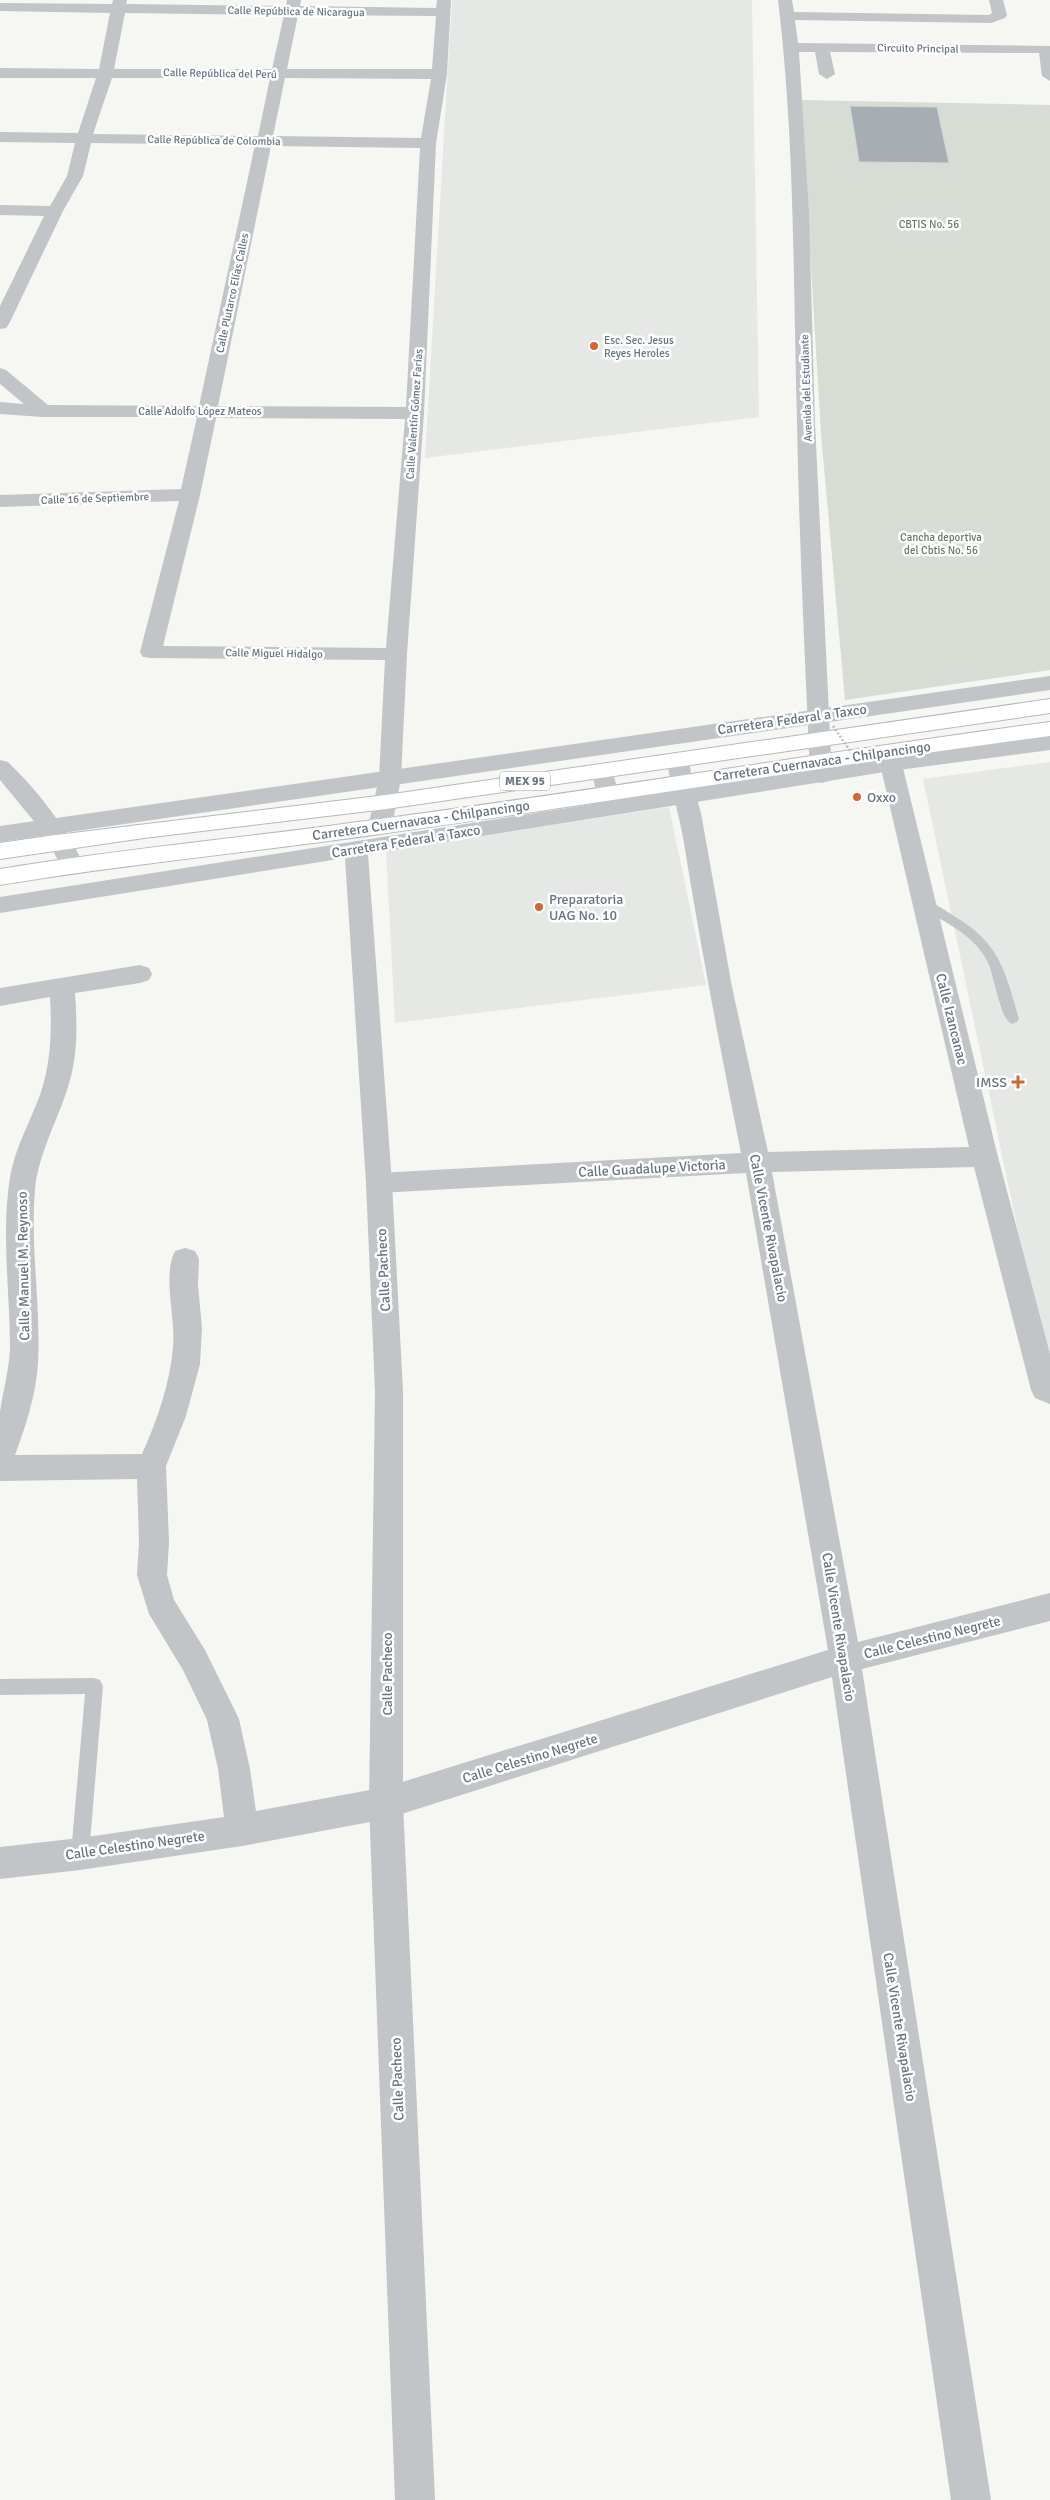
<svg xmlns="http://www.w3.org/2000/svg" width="1050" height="2500" viewBox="0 0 1050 2500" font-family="Signika,sans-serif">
<rect width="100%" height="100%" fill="#f6f6f3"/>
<!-- built -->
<g fill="#e6e8e6">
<polygon points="452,0 752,0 759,417 425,458"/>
<polygon points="1050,762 1050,1384 923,779"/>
<polygon points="669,807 706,985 395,1023 386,850"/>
</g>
<!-- green -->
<polygon fill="#d7ddd4" points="801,100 1050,105 1050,670 845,700 821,434"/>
<!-- building -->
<polygon fill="#a7aeb3" stroke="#d7d7d5" points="850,106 937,107 949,163 859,162"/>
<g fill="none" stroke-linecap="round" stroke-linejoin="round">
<!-- primary casing -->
<g stroke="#b5b8bc" stroke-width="2">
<g id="primary">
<polygon points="1050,699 1050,713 386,809 144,838 0,859 0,843 48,836 386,795"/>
<path d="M1050,722V736C826,766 604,803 380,834C254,852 126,864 0,885V869C126,848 254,837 380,819C604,789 826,752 1050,722Z"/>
</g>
</g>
<!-- service -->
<g fill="#c1c5c8" fill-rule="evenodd">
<path d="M924,900C935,903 945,910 954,916C1000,943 1005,971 1019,1019L1017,1022L1012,1024C1001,1021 994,977 989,965C977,936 945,922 919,907L917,904Z"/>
<polygon points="94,1678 100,1680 103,1686 89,1854 87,1860 80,1863 73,1860 71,1854 85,1694 0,1695 0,1679"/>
</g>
<!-- minor -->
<g fill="#c1c5c8" fill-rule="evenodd">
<path d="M113,0H127L126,4L286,6L287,0H301L300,6L436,8L437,0H451L447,74L436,143L424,413L407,654L401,778L392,827L388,832L380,835L372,832L368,827L379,778L385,660L151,658L143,657L140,652L179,501L0,507V495L181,489L197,417H43L0,414V402L24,404L0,384V368L6,370L48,405L199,406L255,145L91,143L83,176L63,211L9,324L6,328L0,329V306L44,216L0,215V205L50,206L67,176L75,143L0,142V132L78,133L96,78H0V68L99,69L110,13L0,11V3L112,4ZM125,13L284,15L272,69H114ZM298,15L436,16L432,69H287ZM112,78H270L258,136L93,134ZM285,78L431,79L421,138L273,136ZM271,146L420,148L406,407L218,406ZM216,418L405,419L386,648L163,646L200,495Z"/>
<path d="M778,0H792L794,12L989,15L992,13L989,0H1003L1007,15L1005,18L991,23L795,20L798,43L1050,46V81L1042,76L1039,53L830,52L835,74L827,79L819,74L815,52H799L809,214L815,423L832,776L829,781L821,783L813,781L810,776C805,658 799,539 797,421C793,281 795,139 778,0Z"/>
<path d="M678,752L686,754L689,759L692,781L701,813L732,987L768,1152L969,1147L880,764L883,759L891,757L899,759L902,764L998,1157L1050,1354V1404L1035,1398L1031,1390L974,1167L772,1172L858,1642L1050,1593V1621L862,1669L991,2500H951L832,1677L386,1819L242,1846L80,1870L0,1879V1847L80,1838L224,1817L218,1769L207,1720L183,1670L149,1614L137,1575L139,1542L137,1479L0,1481C0,1458 0,1434 0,1412C3,1390 9,1371 10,1348C10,1292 1,1234 10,1177C15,1148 30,1122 40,1095C51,1063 52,1031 50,997L0,1006V988L140,965L149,968L152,974L149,980L140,983L75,993C77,1023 78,1052 70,1080C60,1117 39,1150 35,1189C30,1247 41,1305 38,1363C36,1395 26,1425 15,1455L142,1454C157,1420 170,1384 173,1347C176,1318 162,1276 175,1251L185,1248L195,1251L199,1259L198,1285L202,1328L200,1364L186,1416L166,1466L169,1542L167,1575L174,1600L205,1650L239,1719L250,1769L256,1811L386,1787L828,1650L746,1173L379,1193L370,1190L366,1183L370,1176L379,1173L741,1153C720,1048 700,943 683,837C678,811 670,786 667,759L670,754Z"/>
<path d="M0,760L8,762C39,792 65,826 84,865L80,871L72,873L64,871L42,831L0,780Z"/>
</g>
<!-- tertiary -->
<g fill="#c1c5c8" fill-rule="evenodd">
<polygon points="1050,676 1050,690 0,842 0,826"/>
<polygon points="1050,736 1050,750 891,771 368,854 392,1183 403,1391 403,1803 435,2500 395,2500 369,1803 375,1391 366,1183 345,858 0,913 0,897 599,803 591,770 594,765 602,763 610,765 621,799 891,757"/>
</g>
<!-- primary -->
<use href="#primary" fill="#fff" fill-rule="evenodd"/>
<!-- path-bridge -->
<polyline stroke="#bbbdbf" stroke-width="2.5" stroke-dasharray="2 2" stroke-linecap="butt" points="833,726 857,761"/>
</g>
<!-- markers -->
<g fill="#d76432" stroke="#fff" stroke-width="2">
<circle cx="594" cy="346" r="5"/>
<circle cx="857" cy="797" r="5"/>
<circle cx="539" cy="907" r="5"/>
<path d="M1015.5 1074.5h5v5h5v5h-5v5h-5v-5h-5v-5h5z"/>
</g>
<g text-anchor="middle" stroke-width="5" stroke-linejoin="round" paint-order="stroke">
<!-- far-street labels -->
<g font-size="11" fill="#677482" stroke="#fff">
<text transform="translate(296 11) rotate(1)" y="4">Calle República de Nicaragua</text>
<text transform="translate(918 48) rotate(1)" y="4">Circuito Principal</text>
<text transform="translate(220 73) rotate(1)" y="4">Calle República del Perú</text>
<text transform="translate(214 140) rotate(1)" y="4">Calle República de Colombia</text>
<text transform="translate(232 293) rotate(-78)" y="4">Calle Plutarco Elías Calles</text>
<text transform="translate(806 388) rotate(-92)" y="4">Avenida del Estudiante</text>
<text x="200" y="415">Calle Adolfo López Mateos</text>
<text transform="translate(414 414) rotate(-86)" y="4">Calle Valentín Gómez Farías</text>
<text transform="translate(95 498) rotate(-2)" y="4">Calle 16 de Septiembre</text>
<text transform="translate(274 653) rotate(1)" y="4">Calle Miguel Hidalgo</text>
</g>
<!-- far-park labels -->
<g font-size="11" fill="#687965" stroke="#fff">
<text x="929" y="228">CBTIS No. 56</text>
<text x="941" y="541">Cancha deportiva<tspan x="941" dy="13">del Cbtis No. 56</tspan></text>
</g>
<!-- far-poi labels -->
<g font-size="11" fill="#677482" stroke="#fff" text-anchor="start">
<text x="604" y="344">Esc. Sec. Jesus<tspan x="604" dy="13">Reyes Heroles</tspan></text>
</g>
<!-- shield labels -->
<rect fill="#fff" stroke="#959ea8" stroke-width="1" x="500" y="771.5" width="50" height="19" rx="4"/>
<g font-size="12" font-weight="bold" fill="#677482">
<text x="525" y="785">MEX 95</text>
</g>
<!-- street labels -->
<g font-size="14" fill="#677482" stroke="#fff">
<text transform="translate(792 719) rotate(-8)" y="5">Carretera Federal a Taxco</text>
<text transform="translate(822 761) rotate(-8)" y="5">Carretera Cuernavaca - Chilpancingo</text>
<text transform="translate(421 820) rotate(-8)" y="5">Carretera Cuernavaca - Chilpancingo</text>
<text transform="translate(406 841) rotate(-9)" y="5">Carretera Federal a Taxco</text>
<text transform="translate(952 1019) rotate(76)" y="5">Calle Izancanac</text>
<text transform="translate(652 1168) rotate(-3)" y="5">Calle Guadalupe Victoria</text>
<text transform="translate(769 1228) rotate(79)" y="5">Calle Vicente Rivapalacio</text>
<text transform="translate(23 1266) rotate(-91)" y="5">Calle Manuel M. Reynoso</text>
<text transform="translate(383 1270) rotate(-93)" y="5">Calle Pacheco</text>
<text transform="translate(839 1627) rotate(81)" y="5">Calle Vicente Rivapalacio</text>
<text transform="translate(932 1637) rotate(-14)" y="5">Calle Celestino Negrete</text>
<text transform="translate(387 1674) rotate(-90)" y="5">Calle Pacheco</text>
<text transform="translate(530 1758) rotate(-17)" y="5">Calle Celestino Negrete</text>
<text transform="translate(135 1845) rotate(-8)" y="5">Calle Celestino Negrete</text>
<text transform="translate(900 2027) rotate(81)" y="5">Calle Vicente Rivapalacio</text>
<text transform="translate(397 2079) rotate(-92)" y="5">Calle Pacheco</text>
</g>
<!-- poi labels -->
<g font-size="14" fill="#677482" stroke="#fff" text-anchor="start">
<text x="867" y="802">Oxxo</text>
<text x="549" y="904">Preparatoria<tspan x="549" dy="16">UAG No. 10</tspan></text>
<text x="1007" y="1087" text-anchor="end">IMSS</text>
</g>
</g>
</svg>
